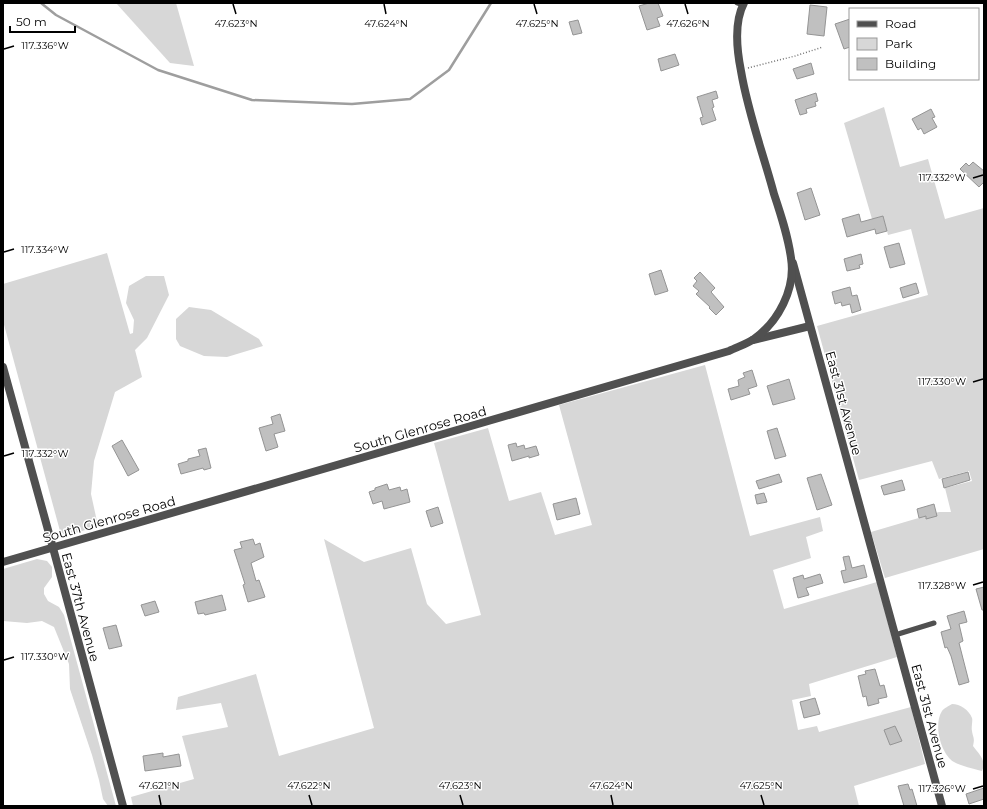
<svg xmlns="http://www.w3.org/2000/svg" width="987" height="809" viewBox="0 0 987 809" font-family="Montserrat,sans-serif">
<rect width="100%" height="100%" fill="#fff"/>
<!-- green -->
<g fill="#d7d7d7">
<polygon points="116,3 176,3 194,66 170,63"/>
<polygon points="884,107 900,167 928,159 945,219 984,208 984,549 885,578 871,532 939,512 951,512 945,488 972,481 969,471 939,479 932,461 859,480 817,326 928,295 911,229 888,235 883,216 872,219 844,123"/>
<polygon points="107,253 130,334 133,333 134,320 126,303 129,286 146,276 164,276 169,295 147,338 135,350 142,377 115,392 94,461 91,494 98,526 66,536 60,531 3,321 3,284"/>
<polygon points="189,307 211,310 259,339 263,346 227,357 204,356 180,346 176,339 176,319"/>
<polygon points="705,365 750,536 820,517 823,531 806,537 811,558 773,570 784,609 877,582 897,657 809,684 811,696 792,700 798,730 817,726 819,732 911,707 925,764 854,786 859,806 133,806 131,797 194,779 182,736 228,727 221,703 176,710 178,697 256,674 279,756 374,728 324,539 364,562 411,548 427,604 446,624 481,615 434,443 488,428 509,501 541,492 555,535 592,525 559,405"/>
<polygon points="37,559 47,561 52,567 52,577 44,588 44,594 48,601 59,607 64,615 116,806 108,806 103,799 99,780 92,755 70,689 69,664 54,627 42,621 27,623 3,621 3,569"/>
<path d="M952,704C960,704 969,710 972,718C973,721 971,727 972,731C973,738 975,737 973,746C979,754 987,761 982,771C974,769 961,766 954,762C941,754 933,725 942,711C944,708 949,706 952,704Z"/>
</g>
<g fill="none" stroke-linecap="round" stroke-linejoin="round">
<!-- stream -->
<polyline stroke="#9e9e9e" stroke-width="2.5" points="41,3 56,15 158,70 252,100 352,104 410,99 449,70 491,3"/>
</g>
<!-- building -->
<g fill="#c0c0c0" stroke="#949494">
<polygon points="649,3 658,3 663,16 657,18 660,26 647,30 639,6"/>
<polygon points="810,5 827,7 824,36 807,34"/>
<polygon points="850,19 850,47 844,49 835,24"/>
<polygon points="578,20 582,33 573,35 569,22"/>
<polygon points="675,54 679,65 661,71 658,59"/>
<polygon points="811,63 814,74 797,79 793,69"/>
<polygon points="716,91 718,98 712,100 714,107 712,108 716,120 702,125 700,118 703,117 697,97"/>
<polygon points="816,93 818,101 815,102 816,106 806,109 807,113 800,115 795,100"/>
<polygon points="931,109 935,117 932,118 937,127 924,134 921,128 918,130 912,119"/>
<polygon points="973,162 984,171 984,182 979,187 960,169 966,163 969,166"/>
<polygon points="811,188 820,215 805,220 797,193"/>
<polygon points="859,214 861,222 883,216 887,231 876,234 875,229 847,237 842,219"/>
<polygon points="899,243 905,264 890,268 884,247"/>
<polygon points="861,254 863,264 859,265 860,268 847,271 844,259"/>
<polygon points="661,270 668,291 655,295 649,274"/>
<polygon points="700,272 715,288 711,292 724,307 716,315 709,308 710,307 696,294 699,291 693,286 697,281 694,278"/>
<polygon points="916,283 919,293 903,298 900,288"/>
<polygon points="850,287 852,296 857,295 861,310 852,313 850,304 842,306 841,302 835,304 832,292"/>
<polygon points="752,370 757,386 748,389 750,394 731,400 728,389 739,386 738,380 745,377 743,373"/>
<polygon points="789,379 795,399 773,405 767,386"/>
<polygon points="280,414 285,431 274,434 278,447 266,451 259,428 273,424 271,417"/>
<polygon points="777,428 786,456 775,459 767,431"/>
<polygon points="122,440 139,470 128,476 112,446"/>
<polygon points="516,443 517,447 524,445 525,449 536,446 539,455 529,458 529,456 512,461 508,445"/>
<polygon points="206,448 211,468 204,470 203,468 181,474 178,464 188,461 188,459 200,456 198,450"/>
<polygon points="968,472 970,480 944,488 942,479"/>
<polygon points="779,474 782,482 759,489 756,481"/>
<polygon points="821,474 832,505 817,510 807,478"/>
<polygon points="902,480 905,490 884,495 881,486"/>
<polygon points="387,484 389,490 400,487 401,491 407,489 410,502 384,509 382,501 373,504 369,492 375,490 375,488"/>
<polygon points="764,493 767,502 757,504 755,495"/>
<polygon points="576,498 580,514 557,520 553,504"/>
<polygon points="934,504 937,516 926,519 926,516 919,518 917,509"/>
<polygon points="438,507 443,523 431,527 426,511"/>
<polygon points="253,539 255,545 260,543 264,557 251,563 256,581 259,580 265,597 248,602 243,585 245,584 234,550 242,548 240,542"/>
<polygon points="849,556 852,568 864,565 867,577 844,583 841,571 846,570 843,557"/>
<polygon points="820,574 823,583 806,588 809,595 798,598 793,578 803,575 804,579"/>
<polygon points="984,587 984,610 982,610 976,589"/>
<polygon points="222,595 226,610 205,615 204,613 198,614 195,602"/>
<polygon points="155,601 159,612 145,616 141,605"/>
<polygon points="964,611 967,622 959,624 963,641 959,643 969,682 959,685 951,656 947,647 945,648 941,632 951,629 947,616"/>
<polygon points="116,625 122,646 109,649 103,628"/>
<polygon points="875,669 880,686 884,685 887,697 878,699 879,703 868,706 866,696 863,697 858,676 866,674 865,671"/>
<polygon points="815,698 820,714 804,718 800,702"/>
<polygon points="895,726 902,741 890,745 884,730"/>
<polygon points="163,753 163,757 179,754 181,766 145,771 143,756"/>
<polygon points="908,784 910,790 912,789 917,806 904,806 898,786"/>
<polygon points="984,788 984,799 969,804 966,794"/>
</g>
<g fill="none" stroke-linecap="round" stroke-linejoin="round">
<!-- path -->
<polyline stroke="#727272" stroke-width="1.5" stroke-dasharray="1 2" stroke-linecap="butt" points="748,68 795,56 823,47"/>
<!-- service -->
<g stroke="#505050" stroke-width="5">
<polyline points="737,3 743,5"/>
<polyline points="895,635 934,623"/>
</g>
<!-- minor -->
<g stroke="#505050" stroke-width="8">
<polyline points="793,263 942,806"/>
<polyline points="753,340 810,326"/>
<polyline points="53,548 123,806"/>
</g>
<!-- tertiary -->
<g stroke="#505050" stroke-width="8">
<polyline points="3,367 53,548"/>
<path d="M3,562L729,351C737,347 747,344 754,339C778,322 796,289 791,258C788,236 781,215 774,194C763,153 748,113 741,71C737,51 734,22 744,3"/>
</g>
</g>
<!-- ticks -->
<path fill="none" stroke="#000" stroke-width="1.5" d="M233,4L236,14M384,4L386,14M534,4L537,14M685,4L688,14M4,49L14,46M973,178L983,175M4,252L14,249M973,382L983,379M4,456L14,453M973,585L983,582M4,660L14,657M973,789L983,786M159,795L161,805M309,795L312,805M460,795L463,805M611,795L613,805M761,795L764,805"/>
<g text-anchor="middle" stroke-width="3" stroke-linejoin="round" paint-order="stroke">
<!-- street labels -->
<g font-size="13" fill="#000" stroke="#fff">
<text transform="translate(844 403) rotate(75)" y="5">East 31st Avenue</text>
<text transform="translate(420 429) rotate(-16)" y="5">South Glenrose Road</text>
<text transform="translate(109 519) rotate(-16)" y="5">South Glenrose Road</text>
<text transform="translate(81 607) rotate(75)" y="5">East 37th Avenue</text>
<text transform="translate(930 716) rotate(75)" y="5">East 31st Avenue</text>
</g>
</g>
<g font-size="10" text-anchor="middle" fill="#000" stroke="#fff" stroke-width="3" stroke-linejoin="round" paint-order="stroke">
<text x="236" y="27">47.623°N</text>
<text x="386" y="27">47.624°N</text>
<text x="537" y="27">47.625°N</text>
<text x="688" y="27">47.626°N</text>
<text x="45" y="49">117.336°W</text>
<text x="942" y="181">117.332°W</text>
<text x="45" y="253">117.334°W</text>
<text x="942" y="385">117.330°W</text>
<text x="45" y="457">117.332°W</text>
<text x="942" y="589">117.328°W</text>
<text x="45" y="660">117.330°W</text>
<text x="159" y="789">47.621°N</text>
<text x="309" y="789">47.622°N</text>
<text x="460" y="789">47.623°N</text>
<text x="611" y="789">47.624°N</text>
<text x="761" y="789">47.625°N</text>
<text x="942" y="792">117.326°W</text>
</g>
<!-- border -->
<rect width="987" height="809" fill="none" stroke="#000000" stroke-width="8"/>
<!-- legend -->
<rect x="849" y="8" width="130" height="72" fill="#ffffff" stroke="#999999"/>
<rect x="857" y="21" width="20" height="6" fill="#505050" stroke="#999999"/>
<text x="885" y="28" font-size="12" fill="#000000">Road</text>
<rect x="857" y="38" width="20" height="12" fill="#d7d7d7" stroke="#999999"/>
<text x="885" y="48" font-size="12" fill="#000000">Park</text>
<rect x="857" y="58" width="20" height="12" fill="#c0c0c0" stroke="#999999"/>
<text x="885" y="68" font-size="12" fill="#000000">Building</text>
<!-- scale -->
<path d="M10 26v6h65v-6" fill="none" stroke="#000000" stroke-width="2"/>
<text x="16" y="26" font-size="12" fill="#000000" stroke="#ffffff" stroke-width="3" paint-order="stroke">50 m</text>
</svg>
